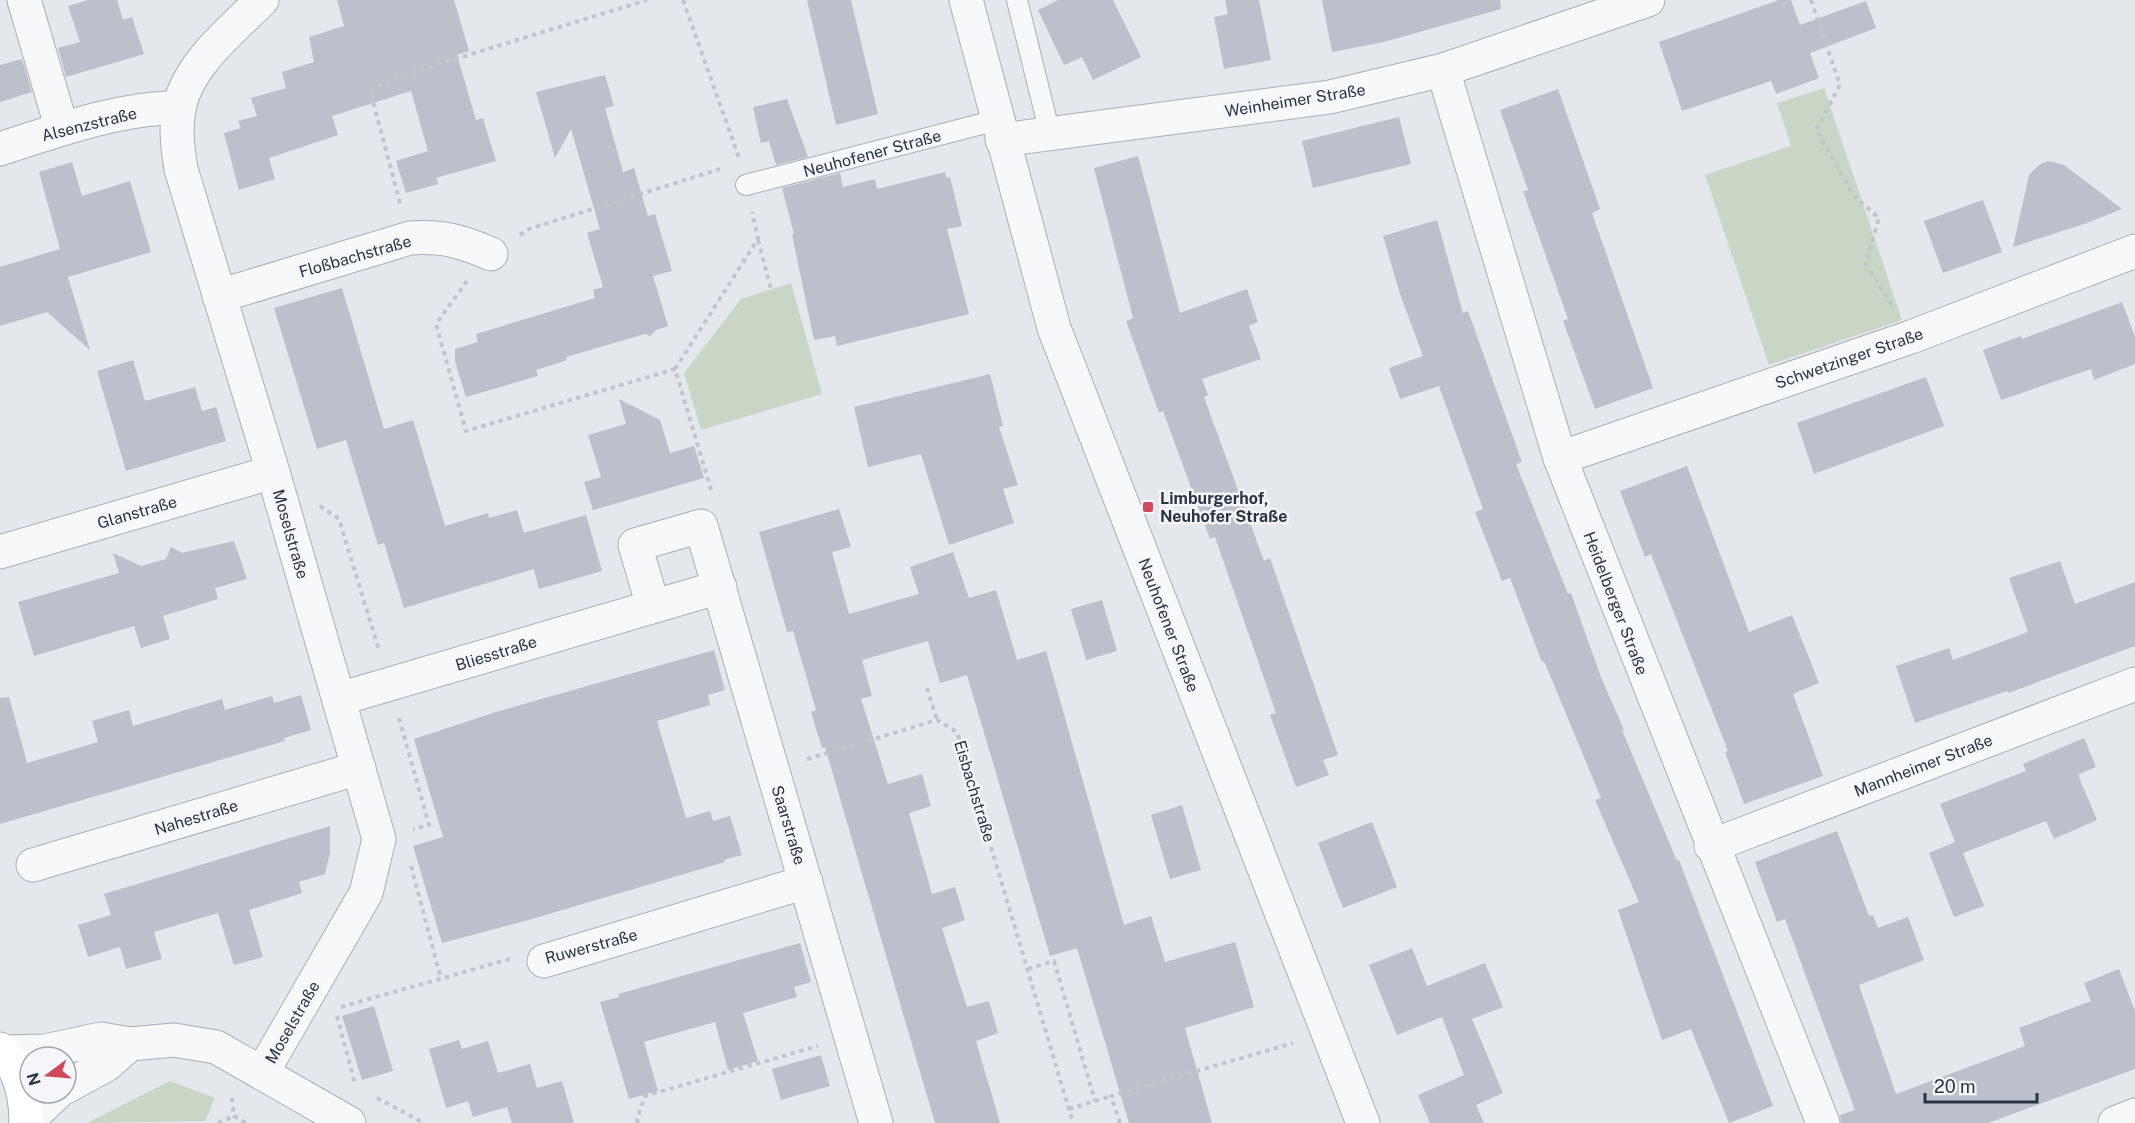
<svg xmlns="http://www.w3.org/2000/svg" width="2135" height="1123" viewBox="0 0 2135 1123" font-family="'Public Sans',sans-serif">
<rect width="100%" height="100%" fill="#e4e7ec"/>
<!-- green -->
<g fill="#c9d6c5">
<polygon points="1824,88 1902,320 1769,365 1705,175 1791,146 1777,103"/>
<polygon points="791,283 822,394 701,430 684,373 741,299"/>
<polygon points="170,1081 215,1098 205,1121 87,1123"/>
</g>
<!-- building -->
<g fill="#bbc0ca">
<polygon points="88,0 117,0 123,20 132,17 144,54 66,77 58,48 80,42 68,6"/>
<polygon points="337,0 454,0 469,51 457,55 476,120 483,118 496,161 436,178 438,184 406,193 396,161 428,151 411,91 332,116 338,135 269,158 275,179 239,190 224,133 241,128 238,121 257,116 251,98 286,88 282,72 314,62 309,37 344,26"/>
<polygon points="807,0 851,0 878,114 836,125"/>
<polygon points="1058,0 1113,0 1141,57 1093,80 1082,57 1064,65 1038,10"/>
<polygon points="1225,0 1259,0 1271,60 1224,69 1214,17 1228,14"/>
<polygon points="1322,0 1500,0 1501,9 1384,42 1332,52"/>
<polygon points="1779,0 1791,0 1800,25 1866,1 1876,28 1810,53 1819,78 1776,94 1771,81 1682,111 1659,42"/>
<polygon points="22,59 32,92 0,102 0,65"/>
<polygon points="605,75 614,106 605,108 623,172 634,168 648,216 655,214 672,271 653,276 668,326 656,330 650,336 645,334 566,357 567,360 536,370 538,376 466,397 455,361 455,349 478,342 476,334 595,298 593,290 603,287 587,233 600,229 571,129 555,158 536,92"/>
<polygon points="1558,89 1600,209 1592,213 1653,388 1595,409 1563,321 1568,319 1523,191 1528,190 1500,110"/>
<polygon points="787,99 808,157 776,165 769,141 761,143 753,107"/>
<polygon points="1399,117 1411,164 1313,188 1302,141"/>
<polygon points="1138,156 1180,313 1247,289 1258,322 1249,326 1261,359 1202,379 1208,395 1204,397 1264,561 1270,558 1338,755 1323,760 1329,775 1296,787 1270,715 1276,713 1215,537 1210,539 1163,411 1159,413 1126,321 1133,318 1094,168"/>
<polygon points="2048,161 2064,165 2122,209 2087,223 2013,247 2029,175 2040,164"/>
<polygon points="72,162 82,196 130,181 151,252 68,277 90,350 47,312 0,326 0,267 60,249 39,172"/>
<polygon points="945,172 947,178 950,177 962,226 947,229 969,314 837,346 835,336 814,340 792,235 794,234 782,188 840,173 843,187 875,179 877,189"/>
<polygon points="1983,200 2002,252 1943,273 1924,221"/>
<polygon points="1437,220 1463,313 1468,311 1522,462 1516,464 1568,594 1571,593 1601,677 1624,730 1622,730 1677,861 1679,860 1773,1106 1729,1123 1691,1029 1662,1040 1618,910 1639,902 1595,800 1601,798 1544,661 1542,662 1510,578 1502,581 1475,512 1483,509 1439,386 1400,399 1389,368 1423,356 1400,294 1383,236"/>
<polygon points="342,288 384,429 413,420 445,526 488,513 489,518 517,510 524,533 586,515 602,571 539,589 534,569 404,608 384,543 378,545 346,440 317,449 274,308"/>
<polygon points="2122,302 2135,337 2135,364 2094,380 2091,369 2001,400 1983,350 2021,336 2022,339"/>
<polygon points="133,360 145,401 195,387 202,411 216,407 226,441 126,471 97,371"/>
<polygon points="990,374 1003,426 999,427 1018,485 1003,489 1014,523 949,545 921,454 868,467 854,407"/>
<polygon points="1926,377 1944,426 1814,474 1797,423"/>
<polygon points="619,399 660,420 670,453 694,446 704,478 593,510 584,482 601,477 588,435 626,424"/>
<polygon points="1687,466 1749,632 1792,615 1819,683 1793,694 1823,776 1744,804 1725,752 1728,751 1651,554 1645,557 1620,491"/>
<polygon points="839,509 851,547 832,552 849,614 919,594 910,567 953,552 969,598 996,590 1017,660 1046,651 1124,925 1151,916 1165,962 1235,942 1254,1007 1185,1028 1212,1123 1129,1123 1077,948 1050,956 967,675 940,683 928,641 862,660 872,696 861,699 888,784 922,774 931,806 909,813 932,894 955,887 965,920 942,928 967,1007 989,1001 998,1033 976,1041 1000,1123 935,1123 825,747 822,748 811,712 816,710 793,631 787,632 759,532"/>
<polygon points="234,541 247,579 215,588 218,599 163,616 170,639 141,648 134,626 34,656 18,602 119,573 113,553 141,566 166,559 171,547 182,553"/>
<polygon points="2060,561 2075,604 2135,582 2135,646 2008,693 2007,691 1915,723 1896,666 1949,648 1953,660 2028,632 2009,578"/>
<polygon points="1102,600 1117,651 1086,660 1071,609"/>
<polygon points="714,650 725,690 708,695 710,705 657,721 686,818 710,811 713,821 730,816 742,855 724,860 725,862 525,921 442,943 413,846 443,837 414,739 496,712"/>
<polygon points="301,695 311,730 284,738 285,741 0,824 0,698 9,697 27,763 98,742 92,721 129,710 133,726 222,699 225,710 272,696 274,703"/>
<polygon points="2084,738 2096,767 2078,775 2097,820 2054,839 2046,821 1963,853 1984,906 1954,917 1929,853 1955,842 1940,804 2026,771 2023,764"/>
<polygon points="1182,805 1201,870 1170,879 1151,815"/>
<polygon points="1372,822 1397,887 1343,908 1318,843"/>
<polygon points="330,826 330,853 325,874 299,882 302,893 249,910 263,957 234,965 218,913 154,932 162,959 126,969 120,947 88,957 78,925 111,915 104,894"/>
<polygon points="1837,831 1869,916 1873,915 1878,928 1908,917 1924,960 1859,985 1896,1094 2025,1046 2019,1028 2091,1001 2084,983 2119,969 2135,1011 2135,1069 1988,1123 1841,1123 1840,1115 1855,1110 1785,919 1777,922 1755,862"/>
<polygon points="800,943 811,982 794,987 797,997 743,1013 758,1061 728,1070 715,1022 644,1042 658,1091 629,1099 600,1002 619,997 618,994"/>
<polygon points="1412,948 1427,986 1485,963 1503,1007 1472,1019 1503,1093 1476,1105 1484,1123 1430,1123 1418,1095 1464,1075 1442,1017 1397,1035 1369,965"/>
<polygon points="374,1006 393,1071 362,1080 342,1016"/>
<polygon points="459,1040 462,1049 488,1041 498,1073 530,1064 537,1088 562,1081 574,1123 512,1123 507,1107 473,1117 468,1101 446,1108 429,1049"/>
<polygon points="821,1055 830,1086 781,1100 772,1069"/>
</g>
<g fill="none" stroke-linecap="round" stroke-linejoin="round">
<!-- lane casing -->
<g stroke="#a9aeb7" stroke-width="22">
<g id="lane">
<polyline points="1017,0 1050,134"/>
<polyline points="746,185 997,120"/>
</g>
</g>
<!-- street casing -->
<g stroke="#a9aeb7" stroke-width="35">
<g id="street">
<polyline points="24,0 62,129"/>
<path d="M262,0C232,30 187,65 179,109C175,129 178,150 181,169L273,472L379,839L366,893L262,1073"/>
<polyline points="966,0 1054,328 1363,1123"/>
<polyline points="1443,70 1560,458 1823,1123"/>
<polyline points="1002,140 1330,97 1443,70 1648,0"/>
<path d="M0,149C52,132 125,106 179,108"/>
<path d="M219,296L410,238C443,236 461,241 491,254"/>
<polyline points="1560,458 1911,337 2135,251"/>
<polyline points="0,552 273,472"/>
<polyline points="653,606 635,545 701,526 876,1123"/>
<polyline points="339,699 720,587"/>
<polyline points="1711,846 2135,684"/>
<polyline points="33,865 359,768"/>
<polyline points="544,961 806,882"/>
<polyline points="4,1052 45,1051 101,1039 130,1044 174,1040 216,1047 349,1123"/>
<polyline points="66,1087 106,1065 130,1044"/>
<polyline points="26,1122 57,1093"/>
<polyline points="2115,1123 2135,1115"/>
</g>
</g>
<!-- secondary casing -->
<g stroke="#a9aeb7" stroke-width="35">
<path id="secondary" d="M0,1049C20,1068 26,1097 26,1123"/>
</g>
<!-- path -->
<g stroke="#c2c5cb" stroke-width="4" stroke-dasharray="4.5 4.5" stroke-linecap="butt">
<polyline points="683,0 739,158"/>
<polyline points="1811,0 1840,85 1816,130 1854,196 1879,218 1866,264 1892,306"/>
<polyline points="400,203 370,90 397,77 647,0"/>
<polyline points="520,235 529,229 720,169"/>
<polyline points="758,240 772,293"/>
<polyline points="467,281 436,324 466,431 675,369 712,493"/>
<polyline points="675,369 758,239 752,212"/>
<polyline points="320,506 339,519 379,650"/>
<polyline points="927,688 937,720"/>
<polyline points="399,718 429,825 413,829"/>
<polyline points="807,759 937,720 957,732 1073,1123"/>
<polyline points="411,866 441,979"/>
<polyline points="1028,969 1054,961 1095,1101"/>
<polyline points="341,1007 510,959"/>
<polyline points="337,1016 355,1084"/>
<polyline points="232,1098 234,1116 246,1123"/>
<polyline points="377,1098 424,1123"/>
<polyline points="1069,1109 1111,1096"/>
<polyline points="218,1123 234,1116"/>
<polyline points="638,1123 637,1119 645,1096 818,1046"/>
<polyline points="1120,1123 1111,1096 1293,1043"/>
</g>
<!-- lane -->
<use href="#lane" stroke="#f7f8fa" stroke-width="20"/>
<!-- street -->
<use href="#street" stroke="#f7f8fa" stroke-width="33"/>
<!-- secondary -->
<use href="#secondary" stroke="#fff" stroke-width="33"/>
</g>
<!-- markers -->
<rect fill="#d1495b" stroke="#f4f6f9" stroke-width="2" x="1142" y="501" width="12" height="12" rx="3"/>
<g text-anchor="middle" stroke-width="5" stroke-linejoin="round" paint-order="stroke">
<!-- street labels -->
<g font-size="16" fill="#2b3445" stroke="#f4f6f9">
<text transform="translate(1295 100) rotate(-9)" y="6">Weinheimer Straße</text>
<text transform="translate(89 124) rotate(-14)" y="6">Alsenzstraße</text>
<text transform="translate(872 153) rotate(-15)" y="6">Neuhofener Straße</text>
<text transform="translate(355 256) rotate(-16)" y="6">Floßbachstraße</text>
<text transform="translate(1849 358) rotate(-19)" y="6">Schwetzinger Straße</text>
<text transform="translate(137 512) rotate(-16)" y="6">Glanstraße</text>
<text transform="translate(291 534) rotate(74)" y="6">Moselstraße</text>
<text transform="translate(1616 603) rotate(69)" y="6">Heidelberger Straße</text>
<text transform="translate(1169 625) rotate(69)" y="6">Neuhofener Straße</text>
<text transform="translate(496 653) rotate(-17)" y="6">Bliesstraße</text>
<text transform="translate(1923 765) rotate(-21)" y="6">Mannheimer Straße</text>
<text transform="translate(975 791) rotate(73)" y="6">Eisbachstraße</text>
<text transform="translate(196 817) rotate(-17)" y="6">Nahestraße</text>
<text transform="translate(789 825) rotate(73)" y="6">Saarstraße</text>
<text transform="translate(591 946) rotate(-15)" y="6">Ruwerstraße</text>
<text transform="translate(292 1022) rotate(-60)" y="6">Moselstraße</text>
</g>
<!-- poi labels -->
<g font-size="16" font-weight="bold" fill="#2b3445" stroke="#f4f6f9" text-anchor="start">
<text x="1160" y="504">Limburgerhof,<tspan x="1160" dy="18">Neuhofer Straße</tspan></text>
</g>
</g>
<!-- north arrow -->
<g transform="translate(48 1075) rotate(254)"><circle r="28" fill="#f4f6f9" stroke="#a4a8b1" stroke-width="1.5"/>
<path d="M0-4.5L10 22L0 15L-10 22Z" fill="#d1495b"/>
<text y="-9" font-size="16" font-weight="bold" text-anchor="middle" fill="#2b3445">N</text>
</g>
<!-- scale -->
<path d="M1925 1093v9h112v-9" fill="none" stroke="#2b3445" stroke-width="3"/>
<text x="1934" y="1093" font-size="18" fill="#2b3445" stroke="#f4f6f9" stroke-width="4.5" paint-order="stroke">20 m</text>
</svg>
